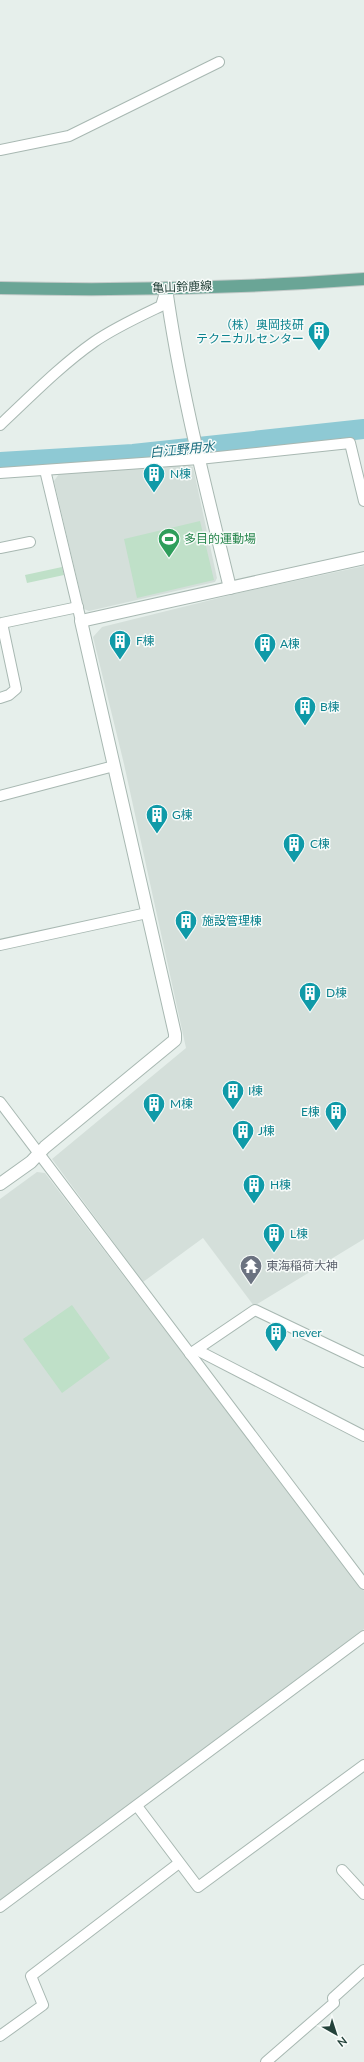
<svg xmlns="http://www.w3.org/2000/svg" width="364" height="2062" viewBox="0 0 364 2062" font-family="Lato,'Noto Sans JP',sans-serif">
<rect width="100%" height="100%" fill="#e6efeb"/>
<!-- built -->
<g fill="#d4dfda">
<polygon points="188,465 193,467 217,578 215,582 89,611 84,609 54,481 59,474"/>
<polygon points="364,566 364,1239 254,1306 203,1238 143,1282 52,1159 186,1048 124,764 93,637 102,627 239,593"/>
<polygon points="37,1172 45,1173 364,1591 364,1629 0,1901 0,1199"/>
</g>
<!-- green -->
<g fill="#bfe0c8">
<polygon points="200,521 214,580 137,598 124,539"/>
<polygon points="62,567 64,575 27,583 25,575"/>
<polygon points="72,1305 110,1358 62,1393 23,1339"/>
</g>
<g fill="none" stroke-linecap="round" stroke-linejoin="round">
<!-- river -->
<polyline stroke="#8ec9d4" stroke-width="20" points="0,462 133,454 364,429"/>
<!-- minor casing -->
<g stroke="#a8b8b2" stroke-width="12">
<g id="minor">
<polyline points="0,150 69,136 219,62"/>
<path d="M0,425C30,397 60,366 94,342C114,328 138,317 161,306L166,289"/>
<polyline points="45,470 81,621"/>
<polyline points="0,473 199,459 350,443 364,501"/>
<polyline points="0,548 30,542"/>
<polyline points="0,698 9,695 16,689 2,623 78,607"/>
<polyline points="0,796 114,766"/>
<polyline points="0,945 147,913"/>
<polyline points="0,1102 364,1584"/>
<polyline points="197,1350 364,1436"/>
<polyline points="190,1354 255,1310 364,1362"/>
<polyline points="137,1806 198,1887 364,1765"/>
<polyline points="342,1870 364,1894"/>
<polyline points="0,1907 364,1636"/>
<polyline points="0,2036 43,2005 31,1976 179,1863"/>
<polyline points="266,2062 334,2003 333,1998 364,1970"/>
</g>
</g>
<!-- tertiary casing -->
<g stroke="#a8b8b2" stroke-width="14">
<g id="tertiary">
<path d="M166,288C180,389 206,489 230,588"/>
<polyline points="0,1184 31,1162 45,1147 175,1040 175,1034 81,621 364,558"/>
</g>
</g>
<!-- primary casing -->
<g stroke="#c2cac8" stroke-width="14">
<path id="primary" d="M0,288C121,291 243,288 364,279"/>
</g>
<!-- minor -->
<use href="#minor" stroke="#fff" stroke-width="10"/>
<!-- tertiary -->
<use href="#tertiary" stroke="#fff" stroke-width="12"/>
<!-- primary -->
<use href="#primary" stroke="#6aa596" stroke-width="12"/>
</g>
<!-- icons -->
<defs>
<g id="building-pin" transform="scale(1.15)"><path d="M0 17L-7.5 6A9.5 9.5 0 1 1 7.5 6Z" fill="#0f9aa8" stroke="#f7fbf9"/><path d="M-4-6H4V6H1V3H-1V6H-4ZM-2.5-4.3h1.7v1.8h-1.7ZM.8-4.3h1.7v1.8H.8ZM-2.5-1h1.7V.8h-1.7ZM.8-1h1.7V.8H.8Z" fill="#fff"/></g>
<g id="stadium-pin" transform="scale(1.15)"><path d="M0 17L-7.5 6A9.5 9.5 0 1 1 7.5 6Z" fill="#2e9e5b" stroke="#f7fbf9"/><path d="M0-5a6.5 5 0 1 0 0 10a6.5 5 0 1 0 0-10ZM-3.5-1.8h7v3.6h-7Z" fill="#fff"/></g>
<g id="temple-pin" transform="scale(1.15)"><path d="M0 17L-7.5 6A9.5 9.5 0 1 1 7.5 6Z" fill="#6b7280" stroke="#f7fbf9"/><path d="M0-6L5-2H3V0L6.5 2.5H4V6H1.5V3h-3V6H-4V2.5H-6.5L-3 0V-2H-5Z" fill="#fff"/></g>
</defs>
<g fill-rule="evenodd">
<use href="#building-pin" x="319" y="332"/>
<use href="#building-pin" x="154" y="474"/>
<use href="#stadium-pin" x="169" y="539"/>
<use href="#building-pin" x="120" y="641"/>
<use href="#building-pin" x="265" y="644"/>
<use href="#building-pin" x="305" y="707"/>
<use href="#building-pin" x="157" y="815"/>
<use href="#building-pin" x="294" y="844"/>
<use href="#building-pin" x="186" y="921"/>
<use href="#building-pin" x="310" y="993"/>
<use href="#building-pin" x="233" y="1091"/>
<use href="#building-pin" x="154" y="1104"/>
<use href="#building-pin" x="336" y="1112"/>
<use href="#building-pin" x="243" y="1131"/>
<use href="#building-pin" x="254" y="1185"/>
<use href="#building-pin" x="274" y="1234"/>
<use href="#temple-pin" x="251" y="1266"/>
<use href="#building-pin" x="276" y="1333"/>
</g>
<g text-anchor="middle" stroke-width="3" stroke-linejoin="round" paint-order="stroke">
<!-- street labels -->
<g font-size="12" fill="#24423a" stroke="#f7fbf9">
<text transform="translate(182 287) rotate(-2)" y="4">亀山鈴鹿線</text>
</g>
<!-- culture labels -->
<g font-size="12" fill="#0d838f" stroke="#f7fbf9" text-anchor="start">
<text x="304" y="329" text-anchor="end">（株）奥岡技研<tspan x="304" dy="14">テクニカルセンター</tspan></text>
<text x="170" y="478">N棟</text>
<text x="136" y="645">F棟</text>
<text x="280" y="648">A棟</text>
<text x="320" y="711">B棟</text>
<text x="172" y="819">G棟</text>
<text x="310" y="848">C棟</text>
<text x="202" y="925">施設管理棟</text>
<text x="326" y="997">D棟</text>
<text x="248" y="1095">I棟</text>
<text x="170" y="1108">M棟</text>
<text x="320" y="1116" text-anchor="end">E棟</text>
<text x="258" y="1135">J棟</text>
<text x="270" y="1189">H棟</text>
<text x="290" y="1238">L棟</text>
<text x="292" y="1337">never</text>
</g>
<!-- leisure labels -->
<g font-size="12" fill="#27864d" stroke="#f7fbf9" text-anchor="start">
<text x="184" y="543">多目的運動場</text>
</g>
<!-- worship labels -->
<g font-size="12" fill="#5b616d" stroke="#f7fbf9" text-anchor="start">
<text x="266" y="1270">東海稲荷大神</text>
</g>
<!-- water labels -->
<g font-size="13" font-style="italic" fill="#1c6f80" stroke="#f7fbf9">
<text transform="translate(182 449) rotate(-6)" y="5">白江野用水</text>
</g>
</g>
<!-- north arrow -->
<g transform="translate(336 2034) rotate(141)" stroke="#f7fbf9" stroke-width="3" paint-order="stroke">
<path d="M0-3L7 15L0 10L-7 15Z" fill="#24423a"/>
<text y="-6" font-size="11" font-weight="bold" text-anchor="middle" fill="#24423a">N</text>
</g>
</svg>
